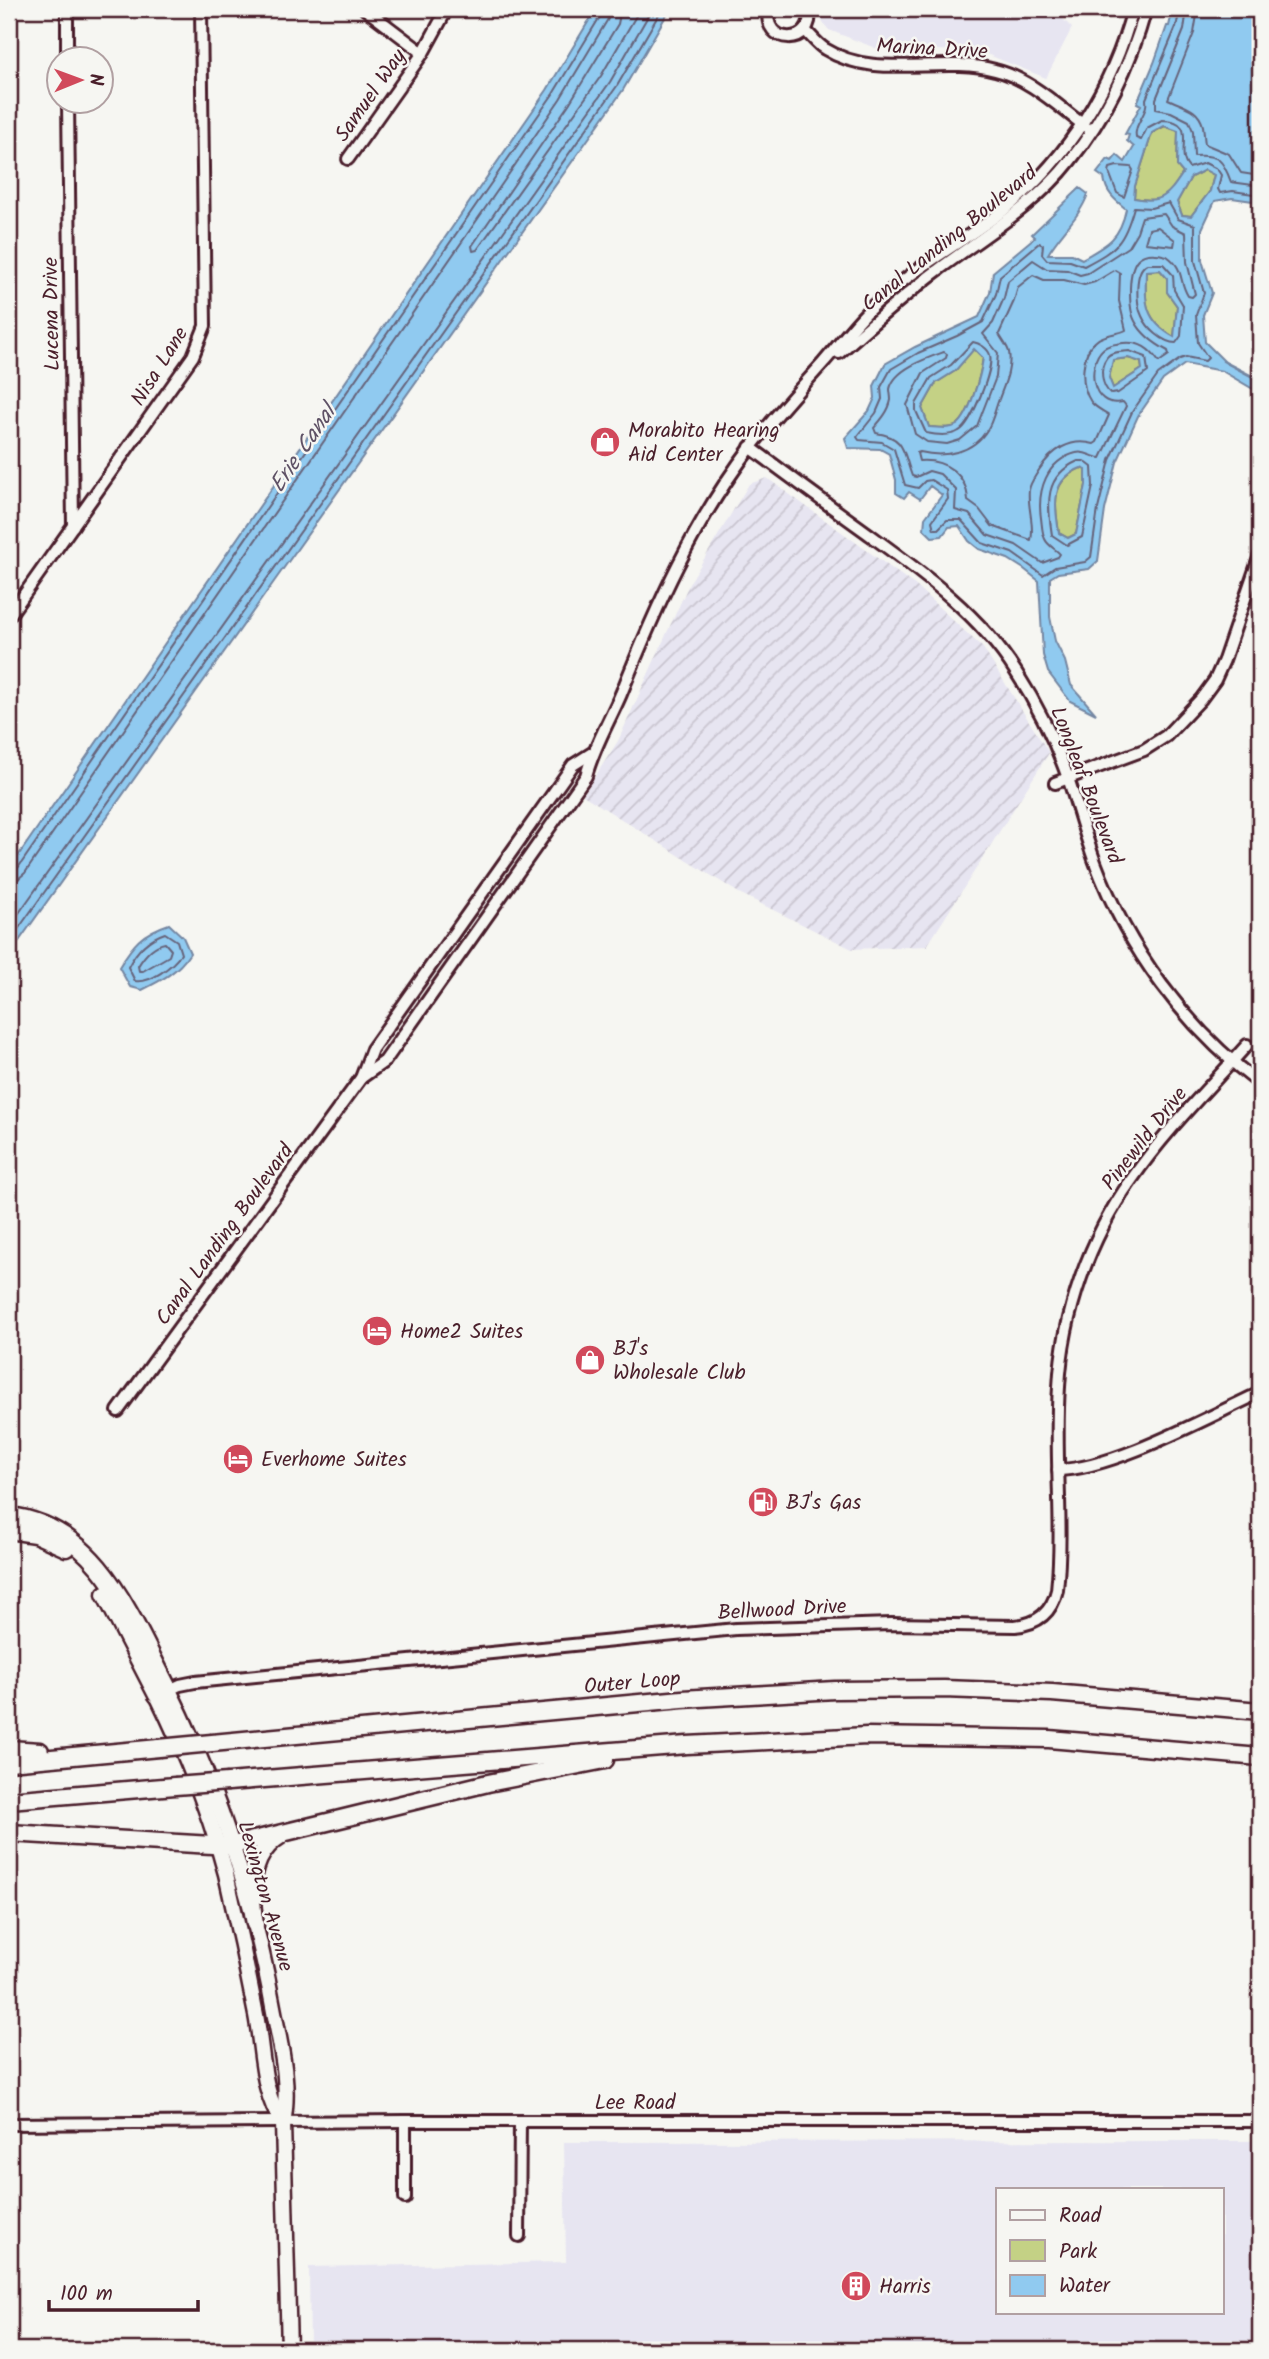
<svg xmlns="http://www.w3.org/2000/svg" width="1269" height="2359" viewBox="0 0 1269 2359" font-family="Kalam,sans-serif">
<defs>
<pattern id="industrial-furrows" width="10" height="10" patternUnits="userSpaceOnUse" patternTransform="scale(1.75)"><rect width="10" height="10" fill="#e7e5f1"/><path d="M-1 1l2-2M0 10L10 0M9 11l2-2" fill="none" stroke="#c8c4cf"/></pattern>
</defs>
<rect width="100%" height="100%" fill="#f6f6f2"/>
<filter id="ink" filterUnits="userSpaceOnUse"><feTurbulence type="fractalNoise" baseFrequency=".0143" numOctaves="2"/><feDisplacementMap in="SourceGraphic" scale="14" xChannelSelector="R" yChannelSelector="G"/><feConvolveMatrix kernelMatrix="1 2 1 2 8 2 1 2 1" color-interpolation-filters="sRGB"/></filter>
<g filter="url(#ink)">
<!-- built -->
<g fill="#e7e5f1" fill-rule="evenodd">
<polygon points="816,9 1058,9 1060,16 1072,28 1046,78 979,51 878,49 829,30 823,23"/>
<path d="M1260,2141V2350H310L309,2267L566,2262L564,2142ZM998,2189H1222V2312H998Z"/>
</g>
<!-- industrial -->
<polygon fill="url(#industrial-furrows)" points="767,478 916,586 983,648 1049,753 927,946 852,949 739,893 583,795 618,741 689,584 749,484"/>
<!-- green -->
<g fill="#c4d185" stroke="#877858" stroke-width="2">
<path d="M1165,126L1178,131L1177,166L1183,173C1168,196 1164,204 1134,198L1135,186L1152,133Z"/>
<polygon points="1205,170 1214,175 1210,191 1191,216 1182,215 1177,202 1191,177"/>
<path d="M1160,270L1167,278V292L1177,306L1174,337C1144,319 1145,303 1146,271Z"/>
<path d="M974,348L983,357C981,373 970,416 957,425C949,430 938,427 929,427L922,408L936,383L955,371Z"/>
<polygon points="1128,358 1141,362 1142,369 1113,388 1109,378 1113,360"/>
<path d="M1081,468L1086,470V485L1076,534L1068,538L1059,533C1055,504 1050,481 1081,468Z"/>
</g>
<!-- water -->
<g fill="#90caf0" stroke="#7486a1" stroke-width="2" fill-rule="evenodd">
<polygon points="596,9 670,9 623,90 9,955 9,869 547,90"/>
<path d="M1165,9H1260V202L1232,198L1215,201L1202,229V260L1212,293L1203,315L1205,342L1226,363L1260,381V393L1222,371L1185,364L1163,380L1138,416L1117,462L1105,510L1098,561L1089,569L1058,573L1050,578V617L1055,641L1065,661L1071,685L1096,714L1070,701L1048,672L1043,655L1039,581L1024,569L1008,559L979,549L969,541L959,526L949,527L942,536L932,537L924,529L925,518L942,495L930,486L920,499L909,492L904,498L896,493V480L889,454L880,449L848,448L845,438L869,411L875,398L874,386L885,364L915,347L979,317L990,292L993,272L1035,237L1032,234L1080,188L1088,194C1080,217 1060,233 1048,254H1072L1082,259C1107,245 1120,239 1126,209C1115,200 1106,193 1104,178L1097,173L1108,159L1112,161L1117,155L1125,162L1134,147L1127,141L1129,135L1125,134L1141,105L1137,103L1154,63L1167,26H1169L1172,13ZM1164,126L1178,131L1177,166L1183,173C1168,195 1163,204 1134,198L1135,186L1152,133ZM1205,170L1214,175L1210,191L1191,216L1182,215L1177,202L1191,177ZM1160,270L1167,278V292L1177,306L1174,337C1144,320 1145,302 1146,271ZM974,349L983,358C981,373 970,416 957,425C949,430 938,427 929,427L922,408L936,383L955,371ZM1128,358L1141,362L1142,369L1113,388L1109,378L1113,360ZM1081,468L1086,470V485L1076,534L1068,538L1059,533C1055,505 1050,480 1081,468Z"/>
<path d="M169,924L183,937L190,953C178,972 162,980 142,990L130,987L119,967C133,944 142,933 169,924Z"/>
</g>
<g fill="none" stroke-linecap="round" stroke-linejoin="round">
<!-- shore -->
<g stroke="#66637a" stroke-width="2">
<polyline points="621,9 618,24 569,104 472,246 473,251 477,250 601,76 640,9"/>
<path d="M1177,9L1179,14L1176,27L1146,99C1149,114 1133,123 1136,138L1141,140L1147,128L1162,120C1201,120 1173,152 1189,168L1205,163L1217,169L1221,175L1218,189L1220,193L1233,191L1260,195"/>
<path d="M1187,9L1184,30L1156,99V109L1171,112L1189,121L1193,131L1194,156C1219,154 1223,160 1231,182L1260,186"/>
<path d="M1198,9L1194,33L1168,99C1182,106 1199,108 1203,126C1204,132 1204,138 1205,144L1229,154L1241,173L1260,176"/>
<polygon points="1117,166 1131,167 1133,170 1124,197 1117,193 1109,172 1110,168"/>
<path d="M1169,203L1178,219L1195,225V261L1204,293L1196,315L1198,343L1208,358L1205,361L1186,357L1180,359L1158,375L1132,412L1110,460L1098,509L1091,557L1085,562L1055,567L1043,575L1012,553L982,543L961,520H947L938,529H934L932,521L948,499L947,490L931,480L925,481L918,488L905,485L894,449L882,442L859,440L857,437L876,413L882,399L881,387L891,369L918,353L957,336L983,322L996,294L1000,276L1039,243L1043,245L1042,254L1047,260L1070,261L1084,266C1118,248 1124,243 1134,207L1151,208Z"/>
<path d="M1164,214L1172,226L1186,233L1187,262L1195,294L1192,297L1188,296C1178,280 1185,269 1167,256C1137,248 1131,262 1130,288C1130,299 1130,312 1135,321C1142,335 1155,344 1168,351L1169,355L1159,362C1150,349 1140,341 1123,343C1116,344 1108,344 1103,349C1087,363 1089,409 1123,402L1126,406L1101,458C1092,458 1086,450 1076,453C1046,461 1037,491 1041,518C1042,525 1042,533 1045,539C1048,546 1056,549 1060,554L1058,557L1042,563L1016,545L987,535L969,514L955,510L956,490L940,474L929,471L916,477L912,476C903,453 906,437 876,433L874,428C881,420 889,411 891,400C891,396 890,392 890,389C894,369 927,358 944,352L947,354L946,358L923,373L907,405L915,434L927,442L947,444L960,440L977,426L996,377L998,353L983,334L993,323L1004,298L1008,281L1033,260L1047,269L1067,270L1080,275L1088,273L1128,247L1137,232L1142,217Z"/>
<polygon points="1158,227 1175,240 1174,246 1145,243 1149,229"/>
<path d="M1147,264H1163L1173,275L1174,290L1183,305L1181,336L1176,343C1163,343 1147,328 1142,316C1136,304 1134,270 1147,264Z"/>
<path d="M1115,270L1120,273L1119,301L1126,330C1117,335 1105,333 1096,341C1080,354 1080,386 1091,402C1096,408 1103,411 1109,415L1097,442L1094,444C1070,437 1051,451 1039,470C1035,477 1030,483 1029,490C1027,507 1035,525 1031,540L992,526L979,509L968,501C967,474 945,459 919,461L917,453L920,452C945,458 973,453 987,430C993,421 995,409 999,399C1004,385 1012,369 1009,352C1007,345 1002,340 999,334L1014,301L1018,287L1033,275L1044,280H1064L1084,285L1095,282Z"/>
<path d="M973,342C979,343 988,348 990,355C994,369 971,425 959,431C950,437 936,435 926,433L916,411V404L931,378L951,365Z"/>
<path d="M1129,351L1146,357L1148,372L1118,393L1111,394C1101,386 1099,367 1107,357C1111,351 1123,352 1129,351Z"/>
<path d="M1078,461H1084L1092,467L1093,486L1082,537L1067,545L1052,535C1047,503 1044,476 1078,461Z"/>
<polyline points="9,872 18,868 505,163 553,94 601,15 602,9"/>
<polyline points="9,881 18,879 25,873 513,168 560,99 608,19 610,9"/>
<polyline points="9,927 610,82 652,9"/>
<path d="M165,933L177,941L181,954C173,966 150,984 135,981L128,967C136,951 147,939 165,933Z"/>
<polyline points="9,942 617,86 662,9"/>
<path d="M165,943L171,950L169,956L143,971H139L138,966C144,956 153,945 165,943Z"/>
</g>
<!-- stream -->
<polyline stroke="#7486a1" stroke-width="2.5" points="1223,361 1260,380"/>
<!-- minor casing -->
<g stroke="#4a1f2b" stroke-width="16">
<g id="minor">
<polyline points="67,9 67,60"/>
<polyline points="365,9 423,53 447,9"/>
<path d="M769,9C761,46 816,47 809,9"/>
<path d="M805,30C811,36 818,45 825,49C876,81 940,55 995,70C1029,78 1059,107 1086,127"/>
<polyline points="68,102 73,526"/>
<polyline points="348,159 423,53"/>
<path d="M839,353C872,324 903,296 938,270C983,236 1035,206 1070,161C1106,116 1131,64 1146,9"/>
<path d="M750,447C789,476 827,504 866,532C921,572 979,613 1016,672C1038,706 1056,743 1069,781C1078,808 1085,835 1095,862C1128,950 1185,1027 1260,1084"/>
<polyline points="9,616 193,356 205,326 201,9"/>
<polyline points="1055,783 1144,750 1166,736 1201,699 1215,680 1224,660 1260,555"/>
<path d="M361,1078L385,1061L586,776C594,746 609,722 621,694C656,607 694,521 751,447C773,418 799,390 823,363C838,346 852,327 868,311C908,271 960,244 1004,210C1067,160 1113,86 1133,9"/>
<polyline points="118,1411 361,1078 372,1049 573,765 592,753"/>
<path d="M1058,1470C1114,1469 1207,1417 1260,1393"/>
<path d="M164,1692L180,1685L195,1682L736,1629L891,1624L1015,1626C1038,1624 1052,1612 1057,1590C1064,1523 1054,1455 1059,1387C1063,1313 1089,1239 1132,1179C1165,1131 1208,1089 1247,1045"/>
<polyline points="9,2124 405,2121 1260,2121"/>
<polyline points="405,2198 405,2121"/>
<polyline points="519,2236 520,2121"/>
</g>
</g>
<!-- major casing -->
<g stroke="#4a1f2b" stroke-width="19">
<g id="major">
<path d="M169,1690C220,1793 255,1904 275,2017C282,2052 290,2087 283,2123L289,2350"/>
<path d="M157,1695C185,1752 210,1813 226,1874C237,1921 247,1968 256,2015C263,2050 261,2093 283,2123"/>
</g>
</g>
<!-- highway casing -->
<g stroke="#4a1f2b" stroke-width="21">
<g id="highway">
<path d="M9,1516C99,1526 132,1620 169,1690"/>
<polyline points="9,1530 35,1534 66,1548"/>
<polyline points="105,1594 157,1695"/>
<polyline points="212,1743 682,1699 835,1690 944,1689 1052,1693 1260,1711"/>
<polyline points="9,1749 40,1751"/>
<polyline points="9,1762 159,1748"/>
<polyline points="228,1782 687,1745 867,1736 1049,1739 1260,1757"/>
<polyline points="9,1800 175,1786"/>
<polyline points="9,1833 229,1846 488,1783 605,1760"/>
<path d="M255,1924C249,1892 249,1854 281,1835"/>
</g>
</g>
<!-- minor -->
<use href="#minor" stroke="#f6f6f2" stroke-width="10"/>
<!-- major -->
<use href="#major" stroke="#f6f6f2" stroke-width="14"/>
<!-- highway -->
<use href="#highway" stroke="#f6f6f2" stroke-width="16"/>
<!-- highway-bridge casing -->
<g stroke="#4a1f2b" stroke-width="21" stroke-linecap="butt">
<g id="highway-bridge">
<polyline points="159,1748 212,1743"/>
<polyline points="175,1786 228,1782"/>
</g>
</g>
<!-- highway-bridge -->
<use href="#highway-bridge" stroke="#f6f6f2" stroke-width="16"/>
</g>
</g>
<!-- icons -->
<defs>
<g id="shop-disc" transform="scale(1.575)"><circle r="9.5" fill="#d1495b" stroke="#f6f6f2"/><path d="M-5-2.5h2.3a2.7 3.5 0 0 1 5.4 0H5L5.5 6h-11ZM-1.5-2.5h3a1.5 2.3 0 0 0-3 0Z" fill="#fff"/></g>
<g id="hotel-disc" transform="scale(1.575)"><circle r="9.5" fill="#d1495b" stroke="#f6f6f2"/><path d="M-6-4.5h1.5V1H6V5H4.5V3h-9V5H-6ZM-4 0a1.8 1.8 0 1 1 3.6 0ZM.5 0V-2.5h3Q6-2.5 6 0Z" fill="#fff"/></g>
<g id="fuel-disc" transform="scale(1.575)"><circle r="9.5" fill="#d1495b" stroke="#f6f6f2"/><path d="M-5.5-6h7V0h2V4h1.3V-2.5L3-4.5l.8-.8L6-3V5H2.5V1h-1V6h-7ZM-4.2-4.7v3.2H.2V-4.7Z" fill="#fff"/></g>
<g id="building-disc" transform="scale(1.575)"><circle r="9.5" fill="#d1495b" stroke="#f6f6f2"/><path d="M-4-6H4V6H1V3H-1V6H-4ZM-2.5-4.3h1.7v1.8h-1.7ZM.8-4.3h1.7v1.8H.8ZM-2.5-1h1.7V.8h-1.7ZM.8-1h1.7V.8H.8Z" fill="#fff"/></g>
</defs>
<g fill-rule="evenodd">
<use href="#shop-disc" x="605" y="442"/>
<use href="#hotel-disc" x="377" y="1331"/>
<use href="#shop-disc" x="590" y="1360"/>
<use href="#hotel-disc" x="238" y="1459"/>
<use href="#fuel-disc" x="763" y="1502"/>
<use href="#building-disc" x="856" y="2286"/>
</g>
<g text-anchor="middle" stroke-width="5" stroke-linejoin="round" paint-order="stroke">
<!-- street labels -->
<g font-size="21" fill="#4a1f2b" stroke="#f6f6f2">
<text transform="translate(932 48) rotate(3)" y="7">Marina Drive</text>
<text transform="translate(370 95) rotate(-55)" y="7">Samuel Way</text>
<text transform="translate(949 238) rotate(-39)" y="7">Canal Landing Boulevard</text>
<text transform="translate(51 314) rotate(-91)" y="7">Lucena Drive</text>
<text transform="translate(159 366) rotate(-58)" y="7">Nisa Lane</text>
<text transform="translate(1087 785) rotate(69)" y="7">Longleaf Boulevard</text>
<text transform="translate(1144 1138) rotate(-52)" y="7">Pinewild Drive</text>
<text transform="translate(224 1234) rotate(-54)" y="7">Canal Landing Boulevard</text>
<text transform="translate(782 1609) rotate(-3)" y="7">Bellwood Drive</text>
<text transform="translate(632 1682) rotate(-5)" y="7">Outer Loop</text>
<text transform="translate(266 1896) rotate(74)" y="7">Lexington Avenue</text>
<text x="635" y="2109">Lee Road</text>
</g>
<!-- poi labels -->
<g font-size="21" fill="#4a1f2b" stroke="#f6f6f2" text-anchor="start">
<text x="628" y="437">Morabito Hearing<tspan x="628" dy="24">Aid Center</tspan></text>
<text x="400" y="1338">Home2 Suites</text>
<text x="613" y="1355">BJ's<tspan x="613" dy="24">Wholesale Club</tspan></text>
<text x="261" y="1466">Everhome Suites</text>
<text x="786" y="1509">BJ's Gas</text>
<text x="879" y="2293">Harris</text>
</g>
<!-- water labels -->
<g font-size="23" font-style="italic" fill="#5f5266" stroke="#f6f6f2">
<text transform="translate(302 448) rotate(-56)" y="8">Erie Canal</text>
</g>
</g>
<!-- margin -->
<rect width="1269" height="2359" fill="none" stroke="#f6f6f2" stroke-width="35"/>
<rect x="18" y="18" width="1234" height="2324" fill="none" stroke="#4a1f2b" stroke-width="2.5" filter="url(#ink)"/>
<!-- legend -->
<rect x="996" y="2188" width="228" height="126" fill="#f6f6f2" stroke="#b1a0a2" stroke-width="2"/>
<rect x="1010" y="2210" width="35" height="10" fill="#f6f6f2" stroke="#b1a0a2" stroke-width="2"/>
<text x="1059" y="2222" font-size="21" fill="#4a1f2b">Road</text>
<rect x="1010" y="2240" width="35" height="21" fill="#c4d185" stroke="#b1a0a2" stroke-width="2"/>
<text x="1059" y="2258" font-size="21" fill="#4a1f2b">Park</text>
<rect x="1010" y="2275" width="35" height="21" fill="#90caf0" stroke="#b1a0a2" stroke-width="2"/>
<text x="1059" y="2292" font-size="21" fill="#4a1f2b">Water</text>
<!-- north arrow -->
<g transform="translate(80 80) rotate(89)"><circle r="33" fill="#f6f6f2" stroke="#b1a0a2" stroke-width="2"/>
<path d="M0-5L12 26L0 18L-12 26Z" fill="#d1495b"/>
<text y="-10" font-size="19" font-weight="bold" text-anchor="middle" fill="#4a1f2b">N</text>
</g>
<!-- scale -->
<path d="M49 2300v10h149v-10" fill="none" stroke="#4a1f2b" stroke-width="3.5"/>
<text x="60" y="2300" font-size="21" fill="#4a1f2b" stroke="#f6f6f2" stroke-width="5" paint-order="stroke">100 m</text>
</svg>
